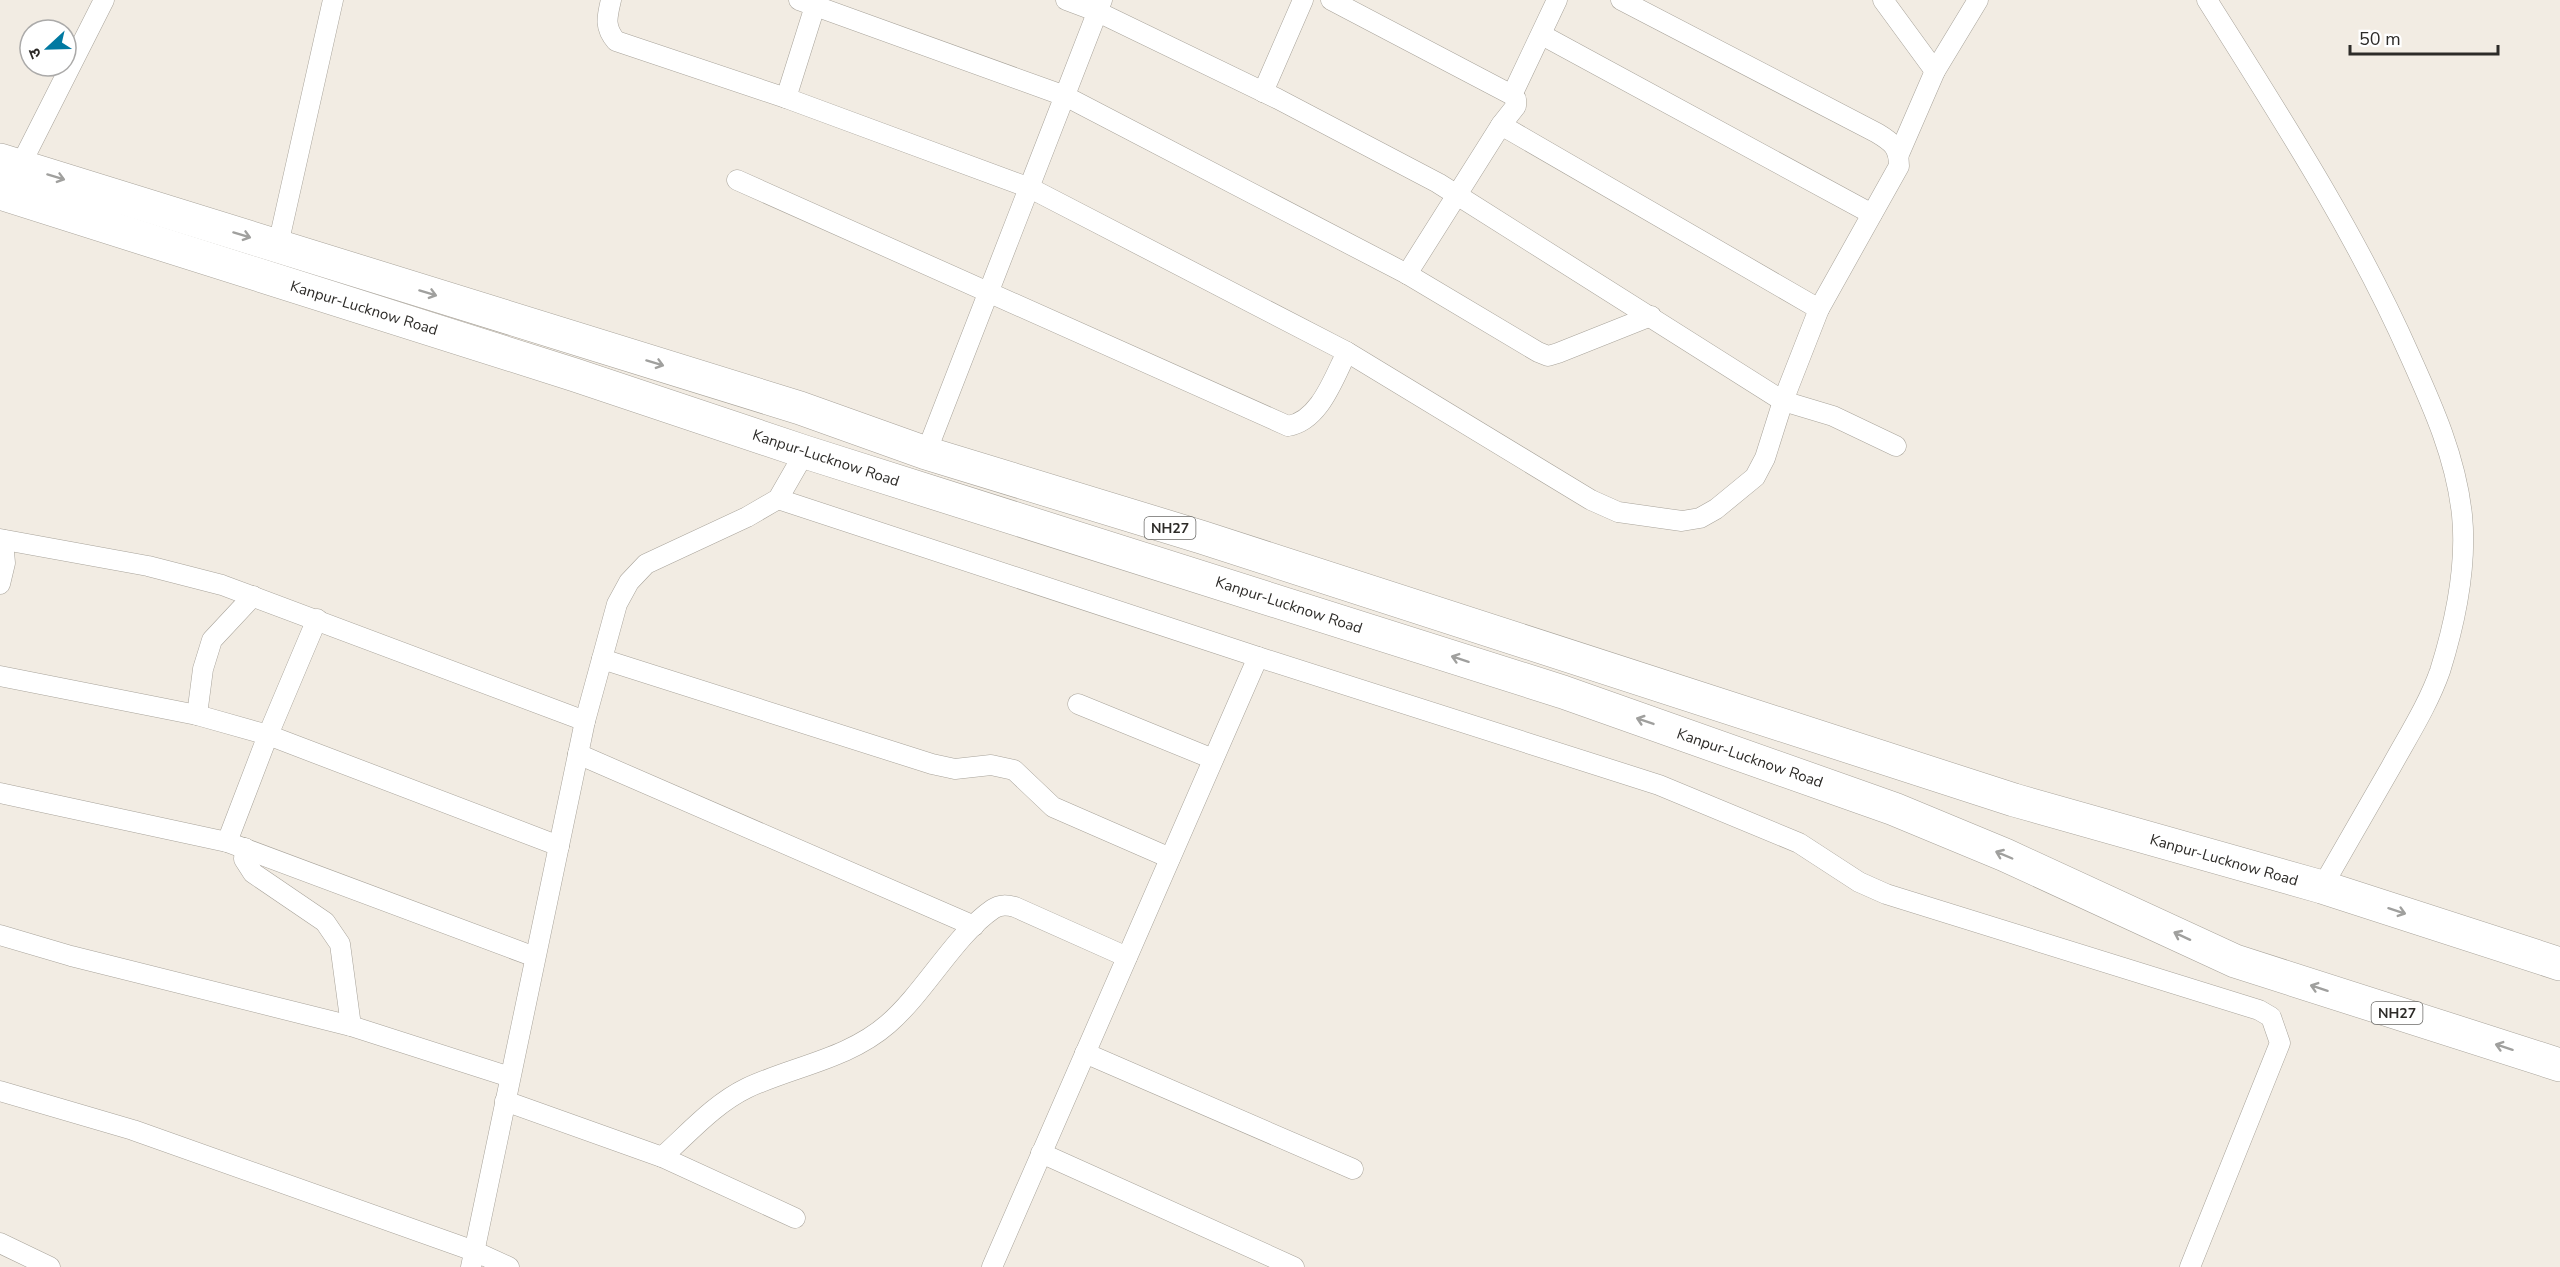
<svg xmlns="http://www.w3.org/2000/svg" width="2560" height="1267" viewBox="0 0 2560 1267" font-family="'Nunito Sans','Noto Sans Devanagari',sans-serif">
<rect width="100%" height="100%" fill="#f2ece3"/>
<g fill="none" stroke-linecap="round" stroke-linejoin="round">
<!-- minor casing -->
<g stroke="#a8a39a" stroke-width="21">
<g id="minor">
<path d="M611,0C607,17 604,27 616,41L786,98L1030,188L1347,352L1591,500L1618,512L1682,521L1700,518L1716,509L1755,477L1765,458L1783,401L1819,309L1899,166C1899,147 1892,142 1877,133L1621,0"/>
<polyline points="799,0 1065,96 1407,274 1538,352 1548,356 1558,353 1651,316"/>
<polyline points="1066,0 1098,12 1278,99 1438,183 1783,401 1833,416 1896,446"/>
<polyline points="1331,0 1512,95 1516,99 1516,106 1501,125"/>
<polyline points="1883,0 1935,71 1978,0"/>
<path d="M2207,0C2280,116 2355,231 2410,356C2433,407 2456,458 2462,515C2467,565 2455,623 2440,671C2428,705 2408,736 2391,767C2368,807 2345,847 2322,887"/>
<polyline points="1542,35 1872,214"/>
<polyline points="1263,92 1303,0"/>
<polyline points="1512,95 1557,0"/>
<polyline points="786,98 815,6"/>
<polyline points="1899,154 1935,71"/>
<polyline points="20,166 104,0"/>
<path d="M737,180L1288,426C1320,421 1334,377 1347,352"/>
<polyline points="278,245 333,0"/>
<polyline points="1407,274 1501,125 1819,309"/>
<polyline points="926,453 1102,0"/>
<polyline points="778,499 1258,657 1659,785 1799,843 1859,882 1886,894 2259,1010 2271,1017 2280,1043 2190,1267"/>
<polyline points="0,539 148,566 222,585 585,721"/>
<polyline points="0,584 5,563 3,540"/>
<polyline points="602,659 932,764 955,769 991,765 1014,770 1053,807 1170,858"/>
<polyline points="0,676 197,715 268,735 559,846"/>
<polyline points="1078,704 1213,759"/>
<polyline points="197,715 203,669 212,640 253,596"/>
<polyline points="578,754 974,926"/>
<polyline points="0,793 227,842 535,957"/>
<polyline points="227,842 268,735 317,619"/>
<polyline points="245,848 244,859 253,873 325,922 340,944 351,1026"/>
<polyline points="0,935 71,956 351,1026 510,1077"/>
<polyline points="1085,1053 1353,1169"/>
<polyline points="0,1091 133,1130 474,1251 509,1267"/>
<polyline points="505,1101 662,1157 795,1218"/>
<polyline points="1041,1153 1294,1267"/>
<path d="M662,1157C689,1133 714,1104 747,1088C794,1066 848,1059 888,1024C925,992 955,935 993,909C1000,904 1007,905 1015,907L1127,957"/>
<polyline points="0,1243 50,1267"/>
<polyline points="471,1267 585,721 617,604 629,582 646,564 747,517 778,499 805,452"/>
<polyline points="992,1267 1258,657"/>
</g>
</g>
<!-- trunk casing -->
<g stroke="#a8a39a" stroke-width="34">
<g id="trunk">
<polyline points="0,160 800,408 926,453 1201,537 2014,800 2322,887 2560,964"/>
<polyline points="0,193 575,375 805,452 1563,692 1894,809 2005,855 2235,961 2560,1065"/>
</g>
</g>
<!-- minor -->
<use href="#minor" stroke="#fff" stroke-width="20"/>
<!-- trunk -->
<use href="#trunk" stroke="#fff" stroke-width="33"/>
</g>
<!-- one-way arrows -->
<defs><path id="oneway-shaft" d="M-6 0H5M1.5-3L5.5 0L1.5 3" fill="none" stroke-width="1.6" stroke-linecap="round" stroke-linejoin="round" transform="scale(1.5)"/></defs>
<g stroke="#a0a09e">
<use href="#oneway-shaft" transform="translate(56 177) rotate(17)"/>
<use href="#oneway-shaft" transform="translate(242 235) rotate(17)"/>
<use href="#oneway-shaft" transform="translate(428 293) rotate(17)"/>
<use href="#oneway-shaft" transform="translate(655 363) rotate(17)"/>
<use href="#oneway-shaft" transform="translate(1460 659) rotate(-162)"/>
<use href="#oneway-shaft" transform="translate(1645 721) rotate(-161)"/>
<use href="#oneway-shaft" transform="translate(2004 855) rotate(-157)"/>
<use href="#oneway-shaft" transform="translate(2397 911) rotate(18)"/>
<use href="#oneway-shaft" transform="translate(2182 936) rotate(-155)"/>
<use href="#oneway-shaft" transform="translate(2319 988) rotate(-162)"/>
<use href="#oneway-shaft" transform="translate(2504 1047) rotate(-162)"/>
</g>
<g text-anchor="middle" stroke-width="4.5" stroke-linejoin="round" paint-order="stroke">
<!-- shield labels -->
<g fill="#fff" stroke="#6c6b68" stroke-width="1.5">
<rect x="1144.5" y="517" width="51" height="22" rx="4.5"/>
<rect x="2371.5" y="1002" width="51" height="22" rx="4.5"/>
</g>
<g font-size="14" font-weight="bold" fill="#2d2b28">
<text x="1170" y="533">NH27</text>
<text x="2397" y="1018">NH27</text>
</g>
<!-- street labels -->
<g font-size="15" fill="#2d2b28" stroke="#fff">
<text transform="translate(364 308) rotate(17)" y="5">Kanpur-Lucknow Road</text>
<text transform="translate(826 458) rotate(18)" y="5">Kanpur-Lucknow Road</text>
<text transform="translate(1289 605) rotate(18)" y="5">Kanpur-Lucknow Road</text>
<text transform="translate(1750 758) rotate(19)" y="5">Kanpur-Lucknow Road</text>
<text transform="translate(2224 860) rotate(16)" y="5">Kanpur-Lucknow Road</text>
</g>
</g>
<!-- north arrow -->
<g transform="translate(48 48) rotate(248)"><circle r="28" fill="#ffffff" stroke="#abaaa9" stroke-width="1.5"/>
<path d="M0-4.5L10 22L0 15L-10 22Z" fill="#0079a1"/>
<text y="-9" font-size="16" font-weight="bold" text-anchor="middle" fill="#2d2b28">उ</text>
</g>
<!-- scale -->
<path d="M2350 45v9h148v-9" fill="none" stroke="#2d2b28" stroke-width="3"/>
<text x="2359" y="45" font-size="18" fill="#2d2b28" stroke="#ffffff" stroke-width="4.5" paint-order="stroke">50 m</text>
</svg>
